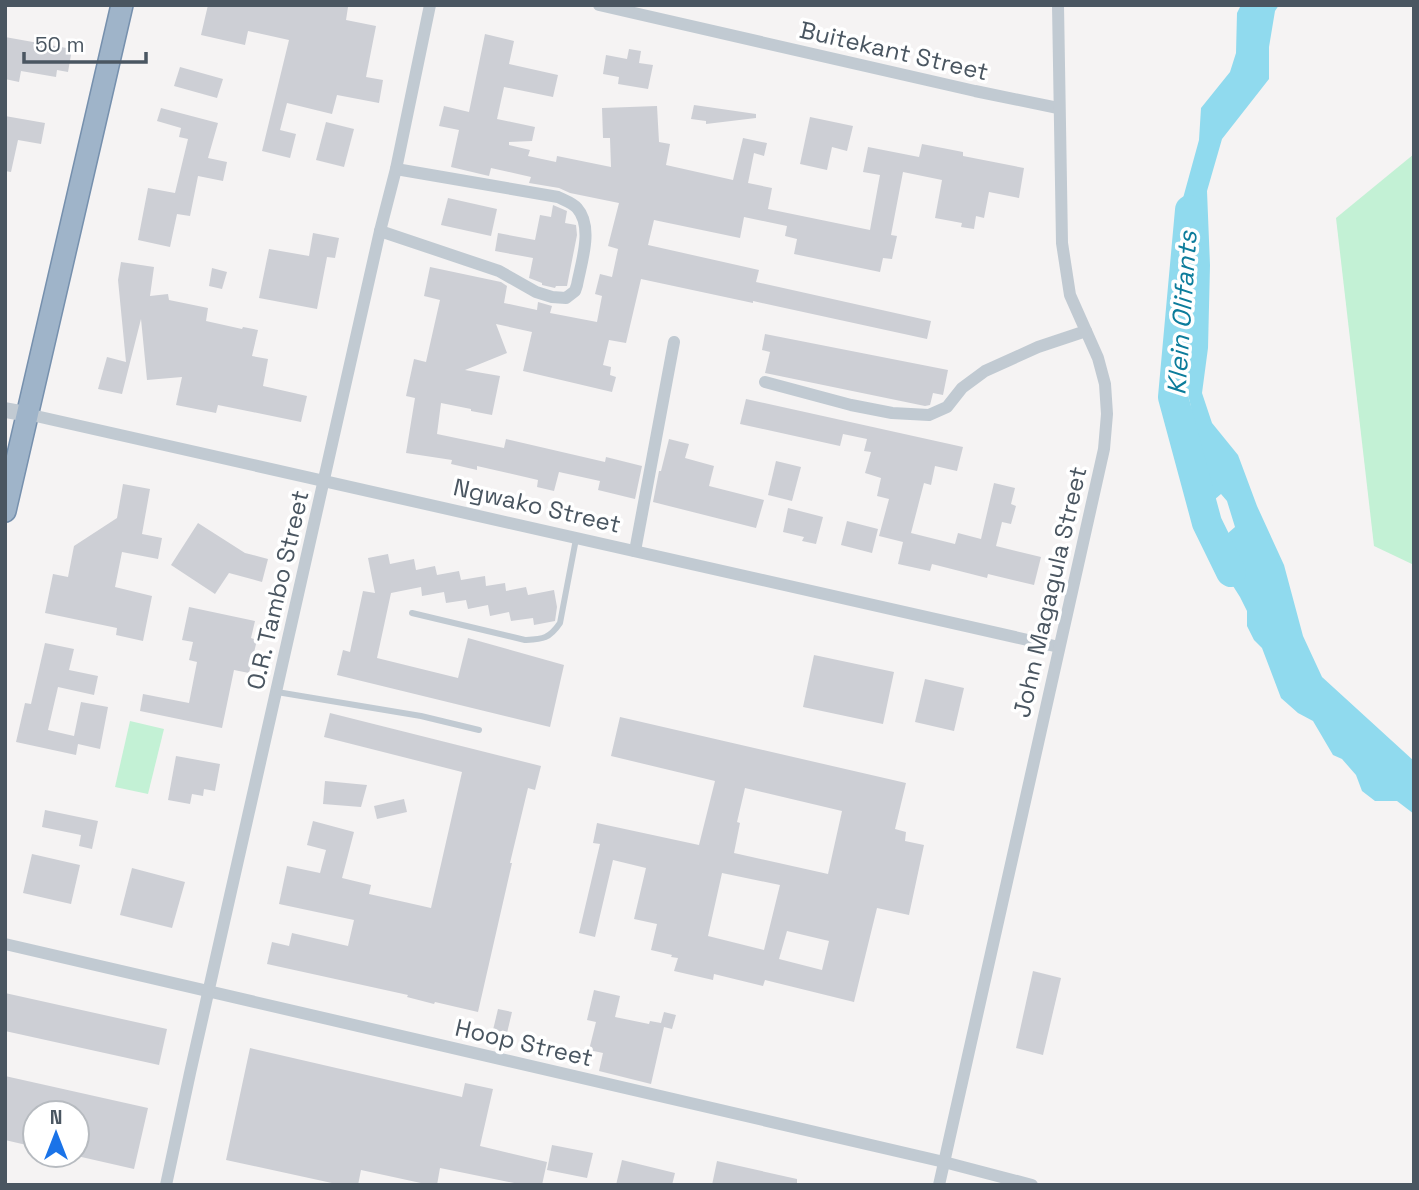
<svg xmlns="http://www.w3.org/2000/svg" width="1419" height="1190" viewBox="0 0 1419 1190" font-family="'Space Grotesk',sans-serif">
<rect width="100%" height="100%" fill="#f5f3f3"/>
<!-- green -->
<g fill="#c3f1d5">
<polygon points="1414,154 1414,565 1374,546 1336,218"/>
<polygon points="130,721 164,729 148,794 115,787"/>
</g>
<!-- water -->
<polygon fill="#90daee" points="1241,5 1279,5 1275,11 1269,47 1269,79 1222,139 1207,191 1210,265 1208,348 1202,393 1212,423 1238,455 1257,506 1284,565 1303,636 1322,677 1414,761 1414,814 1397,801 1375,801 1362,791 1356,775 1342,759 1333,755 1313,721 1298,713 1281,698 1262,648 1254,640 1247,626 1247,611 1240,597 1214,556 1211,543 1218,532 1227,534 1235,527 1227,501 1221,494 1214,500 1207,503 1205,497 1193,490 1184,464 1183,447 1192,425 1191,407 1186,386 1186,359 1193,323 1194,281 1191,257 1181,240 1177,220 1199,140 1201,108 1230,72 1236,53 1237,13"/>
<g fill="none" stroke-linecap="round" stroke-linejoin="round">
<!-- river -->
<polyline stroke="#90daee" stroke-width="30" points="1190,210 1173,397 1207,523 1231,572"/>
</g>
<!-- building -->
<g fill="#cdcfd5" fill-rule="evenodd">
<polygon points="208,5 339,5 348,7 346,20 376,26 366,77 383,80 379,103 337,95 332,114 287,103 280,130 296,134 290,158 262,151 289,40 248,31 245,45 201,35"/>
<polygon points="485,34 514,41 509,64 558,75 553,97 504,87 497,119 535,127 532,141 509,142 509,145 530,150 528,156 556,162 557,156 611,167 610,138 603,138 602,108 657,106 659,142 670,144 666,165 733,180 743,138 767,143 764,156 754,153 748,183 772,188 768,209 870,230 880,175 863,172 868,147 919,157 922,144 963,152 963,156 1024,168 1019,198 989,192 984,218 976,216 974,229 961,227 962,223 935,218 942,180 903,172 891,235 897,236 892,259 883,258 880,272 794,254 797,239 785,236 787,226 744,217 740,238 654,220 648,245 759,270 756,282 931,321 927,339 753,301 753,303 641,279 626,343 609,340 603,365 611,367 610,375 616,377 612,392 523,371 532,332 496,324 507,353 465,370 500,376 492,415 471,411 471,409 441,403 437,434 504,448 506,439 605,462 606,457 642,466 635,499 598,490 600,481 559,472 554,491 537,487 538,480 477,466 477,470 451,464 452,460 406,453 415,398 406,396 414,359 426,362 440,300 424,296 430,267 501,282 507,286 504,303 537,310 538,302 552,306 550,313 597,322 602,296 595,294 600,274 612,277 618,249 608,246 619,203 570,193 559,188 529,183 531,177 491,168 489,176 451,167 459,130 439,126 444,106 469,112"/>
<polygon points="5,37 72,49 68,72 57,70 56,77 21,71 19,82 5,79"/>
<polygon points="629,49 641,51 639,63 653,65 648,89 618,84 619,77 603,74 606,55 627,59"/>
<polygon points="180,67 223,79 217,98 174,86"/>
<polygon points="694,105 756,114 756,118 706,124 706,121 691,119"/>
<polygon points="161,108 218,123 208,158 227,162 223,181 198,176 190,216 177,214 170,247 138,240 148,188 175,193 188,139 179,137 181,128 157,121"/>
<polygon points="5,116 45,123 41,144 18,140 11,172 5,171"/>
<polygon points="810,117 853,126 847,151 832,147 827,170 800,164"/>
<polygon points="326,122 354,129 344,167 316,160"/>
<polygon points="448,198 497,209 491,236 441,225"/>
<polygon points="553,205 567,211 565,223 576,225 577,235 567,286 556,286 555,288 542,285 542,283 529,278 533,258 495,251 498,233 535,240 540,215 551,217"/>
<polygon points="313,233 339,238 335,258 327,257 317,309 259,298 269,249 309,256"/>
<polygon points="121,262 154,267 150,296 168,294 169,300 208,308 206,321 242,329 243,327 258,330 252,356 268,359 263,386 307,396 301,422 218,405 216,413 176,405 182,377 147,380 141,319 122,394 98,389 107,357 126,362 118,280"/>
<polygon points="212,268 227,272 222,289 209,286"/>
<polygon points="765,334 948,370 943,395 933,393 930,405 925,406 765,373 770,352 762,350"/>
<polygon points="746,399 963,447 957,471 935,466 931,485 924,483 911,533 955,544 958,533 981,539 994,483 1015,488 1011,504 1016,506 1011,524 1002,522 996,546 1041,557 1034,585 988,574 987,578 932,564 930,571 898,564 903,542 879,536 889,499 877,496 881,478 865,473 871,452 864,451 867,439 843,434 840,446 740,424"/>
<polygon points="669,439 689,444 685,458 714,466 709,486 764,500 756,528 653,502 659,471 661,471"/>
<polygon points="776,461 801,467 792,501 768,495"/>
<polygon points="123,484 150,489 142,534 162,538 158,559 122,552 115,587 152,596 143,641 116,635 117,628 45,613 53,574 68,577 74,546 117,518"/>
<polygon points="788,508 823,517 816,544 802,541 804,537 783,532"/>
<polygon points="847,521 878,529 872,553 841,545"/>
<polygon points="198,523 245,553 268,559 262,582 229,573 215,594 171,565"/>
<polygon points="388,554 390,564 414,559 416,570 435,566 437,575 459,571 461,580 485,576 486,586 505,583 506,591 526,587 528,595 554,590 557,607 555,621 534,625 533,618 511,621 509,612 490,616 488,605 468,609 466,600 446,603 444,592 422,596 421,587 391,593 377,658 458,678 468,638 564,665 550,727 337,675 343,650 350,652 363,591 375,593 368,558"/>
<polygon points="189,607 255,621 251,638 257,640 249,673 234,670 222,728 140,711 143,694 189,703 197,662 189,660 193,642 182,640"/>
<polygon points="45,643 74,649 69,670 98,676 94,695 58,687 48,730 74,736 81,702 108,707 100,749 78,744 76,755 16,742 25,703 31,704"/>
<polygon points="814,655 894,672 883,724 803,707"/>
<polygon points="925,679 964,688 954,731 915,722"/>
<polygon points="330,713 541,766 535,790 528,788 510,863 512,863 478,1012 435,1002 434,1004 407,997 408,995 267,964 272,942 289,946 292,933 348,946 354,920 279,904 287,866 320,873 326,850 307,845 313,821 354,832 342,878 371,885 369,894 431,908 462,772 324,737"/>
<path d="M620,717L906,783L895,829L906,832L905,841L924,845L909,915L877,908L854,1002L765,980L763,986L714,974L713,980L674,971L678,958L671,957L672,955L651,950L657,924L634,919L646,868L613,860L595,937L579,933L600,844L593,843L597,823L699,845L715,781L611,756ZM745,788L842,811L828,874L734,853L740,823L737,822ZM722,873L780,885L764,950L708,936ZM787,931L829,941L822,970L779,959Z"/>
<polygon points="176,756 220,764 215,791 204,789 203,796 192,794 190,804 168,800"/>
<polygon points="325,781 367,785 361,807 323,804"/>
<polygon points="404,799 407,812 377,819 374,806"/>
<polygon points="45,810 98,821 92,849 79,846 81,835 42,827"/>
<polygon points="32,854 80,865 71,904 23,893"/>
<polygon points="132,868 185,882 172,928 120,915"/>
<polygon points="1033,971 1061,978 1043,1055 1016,1048"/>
<polygon points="594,990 620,996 615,1017 649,1024 650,1021 661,1023 664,1012 676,1015 672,1029 664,1027 651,1084 599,1071 603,1053 589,1050 596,1022 587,1020"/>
<polygon points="5,993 167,1029 159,1065 5,1031"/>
<polygon points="498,1009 512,1012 507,1033 493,1030"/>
<polygon points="250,1048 462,1097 465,1083 493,1089 480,1146 547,1162 542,1185 524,1185 440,1168 437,1185 430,1185 361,1170 358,1185 341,1185 226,1160"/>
<polygon points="5,1076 148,1108 134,1169 77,1156 77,1113 35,1113 35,1147 5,1140"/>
<polygon points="552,1145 593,1153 587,1178 547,1170"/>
<polygon points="622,1160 675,1173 672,1185 616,1185"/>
<polygon points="717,1161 797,1179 797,1185 712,1185"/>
</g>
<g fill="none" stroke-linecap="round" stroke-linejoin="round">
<!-- trunk casing -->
<g stroke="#7690ad" stroke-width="24">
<polyline id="trunk" points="5,511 122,5"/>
</g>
<!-- service -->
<g stroke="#c1cad2" stroke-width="6">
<path d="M412,613L525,640C543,639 549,639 560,623L576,539"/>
<polyline points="277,692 421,716 479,730"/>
</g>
<!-- minor -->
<g stroke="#c1cad2" stroke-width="12">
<polyline points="599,5 975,91 1058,108"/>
<path d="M380,231L499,271L536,292L552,297L566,298L575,291L577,285C581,263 594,227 577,208C573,203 564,200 558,197L396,169"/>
<polyline points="765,382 851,405 892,413 929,415 947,407 962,388 985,371 1038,347 1086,331"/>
<polyline points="27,414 1059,647"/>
<polyline points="635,551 674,342"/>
<polyline points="5,944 944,1162 1032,1185"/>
<polyline points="166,1185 190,1073 380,231 396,169 430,5"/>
<polyline points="939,1185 1104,449 1107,414 1105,384 1098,358 1070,295 1062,243 1058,5"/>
</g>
<!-- tertiary -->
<polyline stroke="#c1cad2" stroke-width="16" points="5,410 27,414"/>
<!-- trunk -->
<use href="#trunk" stroke="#9fb4c9" stroke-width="21"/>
</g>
<g text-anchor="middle" stroke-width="7" stroke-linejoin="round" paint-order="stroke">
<!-- street labels -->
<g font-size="24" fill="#4a5661" stroke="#fff">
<text transform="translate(894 51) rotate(13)" y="8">Buitekant Street</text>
<text transform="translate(537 506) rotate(13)" y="8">Ngwako Street</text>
<text transform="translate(278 590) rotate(-77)" y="8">O.R. Tambo Street</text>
<text transform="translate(1050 592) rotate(-77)" y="8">John Magagula Street</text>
<text transform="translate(524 1043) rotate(13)" y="8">Hoop Street</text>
</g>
<!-- water labels -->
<g font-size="26" font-style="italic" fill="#0c7c9b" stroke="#fff">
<text transform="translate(1182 313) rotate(-86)" y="9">Klein Olifants</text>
</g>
</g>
<!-- border -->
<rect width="1419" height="1190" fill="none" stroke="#4a5661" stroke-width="14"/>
<!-- north arrow -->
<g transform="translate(56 1134)"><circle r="33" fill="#ffffff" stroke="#b7bbc0" stroke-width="2"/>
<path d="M0-5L12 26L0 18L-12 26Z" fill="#1a73e8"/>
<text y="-10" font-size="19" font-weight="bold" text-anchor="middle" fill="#4a5661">N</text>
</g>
<!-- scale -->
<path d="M24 52v10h122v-10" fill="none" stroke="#4a5661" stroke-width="3.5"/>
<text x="35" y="52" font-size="21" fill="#4a5661" stroke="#ffffff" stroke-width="5" paint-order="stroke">50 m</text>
</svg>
